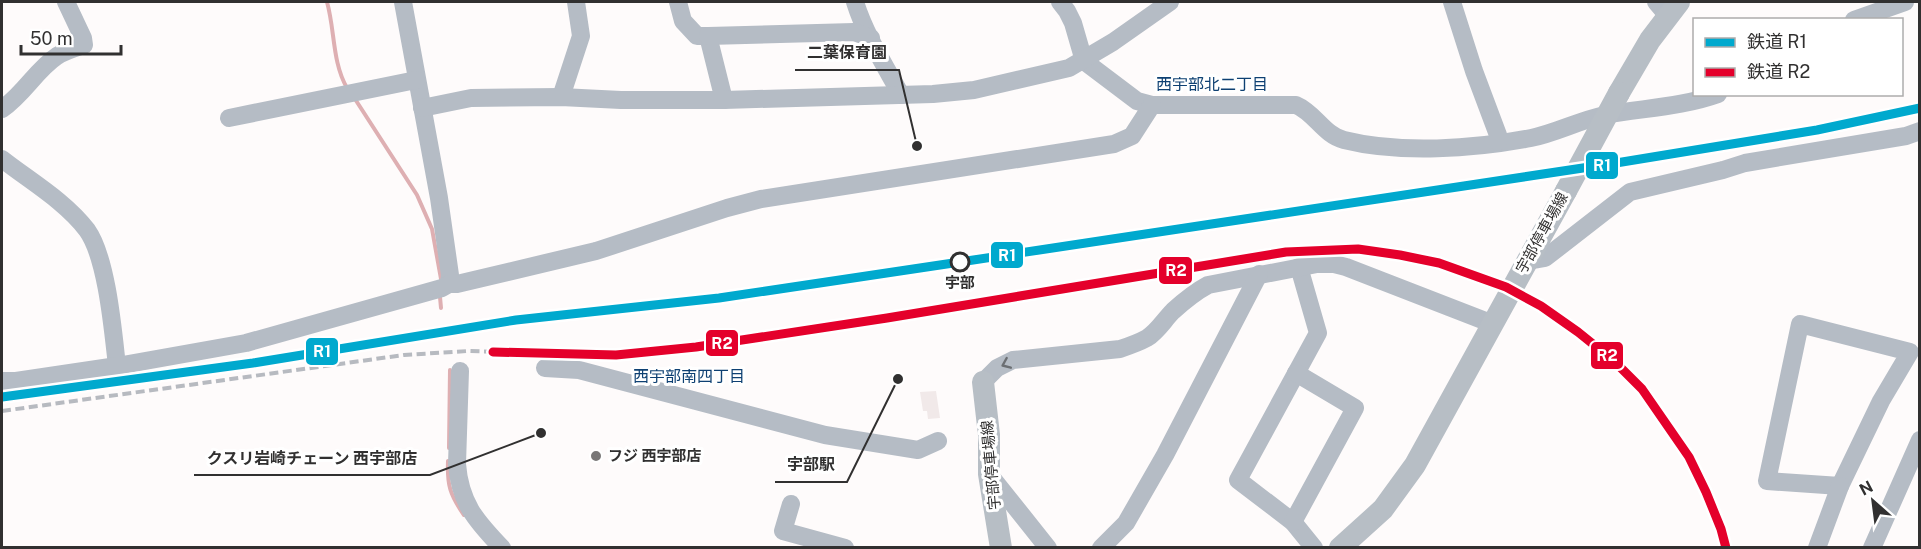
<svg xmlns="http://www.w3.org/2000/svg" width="1921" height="549" viewBox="0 0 1921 549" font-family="'Public Sans','Noto Sans JP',sans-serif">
<rect width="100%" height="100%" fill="#fefbfb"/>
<!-- built -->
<polygon fill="#f1e9e9" points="936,391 940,418 928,419 927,411 923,411 920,392"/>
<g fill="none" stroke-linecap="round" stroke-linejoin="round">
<!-- stream -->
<g stroke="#deafb2" stroke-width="4">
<path d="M327,2C335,30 332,62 347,88"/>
<polyline points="355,99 417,195 432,229 441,279"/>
<polyline points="440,297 441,308"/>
<polyline points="449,448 450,370"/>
<path d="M448,461C447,485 450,495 464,515"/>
</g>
<!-- minor -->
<g stroke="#b5bcc5" stroke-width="18">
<polyline points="403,2 439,198 450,275 449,284"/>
<polyline points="678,2 683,21 697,36 708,36 724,100"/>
<path d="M855,2C865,34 884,64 901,95"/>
<path d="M1060,2L1067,11L1073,23L1084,61L1137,101L1152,105H1296C1315,113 1324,135 1344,140C1400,154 1474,149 1531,138C1556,133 1580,120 1605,115C1643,108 1682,107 1718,94"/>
<polyline points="1452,2 1474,71 1498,135 1498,142"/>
<polyline points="1656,2 1667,15"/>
<polyline points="1854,20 1905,2"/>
<polyline points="708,36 854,32 871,38"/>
<polyline points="561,97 581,36 576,2"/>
<polyline points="422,108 471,98 561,97 621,100 724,100 933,94 974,90 1069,68 1113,42 1170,2"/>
<path d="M2,109C24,94 36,70 57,56C65,51 75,48 84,45L83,38L66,2"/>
<polyline points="229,118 416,80"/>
<path d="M2,159C30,181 65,201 87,230C107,258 113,331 117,366"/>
<polyline points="1528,261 1545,258 1630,192 1723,170 1745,163 1906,136 1920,131"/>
<polyline points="1299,267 1318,333 1238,480 1293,522 1314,548"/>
<polygon points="1800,324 1910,352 1881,401 1840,486 1767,481"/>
<polyline points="545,368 579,370 825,435 918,450 938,441"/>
<path d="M460,371L457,464C460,503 476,521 502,548"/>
<polyline points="2,381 16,381 117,366 246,343 442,288 449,284 457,284 596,251 727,208 761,199 1114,144 1132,136 1152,105"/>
<path d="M983,382L997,368L1013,360L1120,349C1129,346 1138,343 1147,338C1158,331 1164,320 1173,311C1184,301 1195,292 1208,285L1317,264H1334L1346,267L1493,324"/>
<polyline points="989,474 1048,548"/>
<polyline points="791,504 783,531 845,548"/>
<polyline points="1293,522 1355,408 1296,373"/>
<polyline points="1101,548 1126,523 1165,455 1259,274"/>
<polyline points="1817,548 1840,486"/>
<polyline points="1872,548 1920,440"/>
</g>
<!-- major -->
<g stroke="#b7bec5" stroke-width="22">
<polyline points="1619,93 1650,40 1679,2"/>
<polyline points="983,382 989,435 989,474 1001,548"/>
<polyline points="1340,548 1383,509 1415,465 1566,191"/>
</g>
<!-- rail -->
<polyline stroke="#b7bac0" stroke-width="4" stroke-dasharray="9 4.5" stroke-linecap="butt" points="2,411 404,355 468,351 616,355 696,347 966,305"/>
<!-- major-bridge -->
<polyline stroke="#b7bec5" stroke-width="22" points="1566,191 1619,93"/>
<!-- rail-1 casing -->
<g stroke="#fff" stroke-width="14">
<polyline id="rail-1" points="2,397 253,363 516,320 719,298 960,262 1616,163 1817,130 1920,108"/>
</g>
<!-- rail-2 casing -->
<g stroke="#fff" stroke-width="14">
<polyline id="rail-2" points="493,352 616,355 696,347 887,318 1286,252 1358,249 1400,255 1439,263 1506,287 1541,306 1578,332 1614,361 1642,389 1689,457 1706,492 1721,529 1726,548"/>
</g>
<!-- rail-1 -->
<use href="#rail-1" stroke="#00a9ce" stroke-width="9"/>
<!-- rail-2 -->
<use href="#rail-2" stroke="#e4002b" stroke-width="9"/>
</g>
<!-- one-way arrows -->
<defs><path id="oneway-chevron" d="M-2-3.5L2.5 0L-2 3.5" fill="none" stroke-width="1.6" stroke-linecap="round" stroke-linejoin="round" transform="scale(1.5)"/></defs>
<use stroke="#6c6f73" href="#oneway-chevron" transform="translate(1006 364) rotate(157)"/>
<!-- markers -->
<circle fill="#fff" stroke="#313030" stroke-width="3" cx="960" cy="262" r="9"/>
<circle fill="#797777" stroke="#fff" stroke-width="2" cx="596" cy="456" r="6"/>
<g text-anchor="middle" stroke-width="6" stroke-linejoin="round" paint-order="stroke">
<!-- street labels -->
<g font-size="15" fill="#313030" stroke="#fff">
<text transform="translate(1542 233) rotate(-61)" y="5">宇部停車場線</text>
<text transform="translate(991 465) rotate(-95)" y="5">宇部停車場線</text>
</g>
<!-- stop labels -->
<g font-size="15" font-weight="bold" fill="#313030" stroke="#fff">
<text x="960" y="288">宇部</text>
</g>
<!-- poi labels -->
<g font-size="15" font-weight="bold" fill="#313030" stroke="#fff" text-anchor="start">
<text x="608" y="461">フジ 西宇部店</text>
</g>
<!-- neighbourhood labels -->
<g font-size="16" fill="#0e4072" stroke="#fff">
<text x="1212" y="90">西宇部北二丁目</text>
<text x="689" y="382">西宇部南四丁目</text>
</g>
</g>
<!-- callouts -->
<path fill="none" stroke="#313030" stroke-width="2" d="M917 146L899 70H795M541 433L430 475H194M898 379L847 482H775"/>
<g fill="#313030" stroke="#fff" stroke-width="2">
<circle cx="917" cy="146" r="6"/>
<circle cx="541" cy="433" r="6"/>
<circle cx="898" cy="379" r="6"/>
</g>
<g font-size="16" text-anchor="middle" font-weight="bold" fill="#313030" stroke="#fff" stroke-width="6" stroke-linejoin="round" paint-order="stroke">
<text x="847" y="58">二葉保育園</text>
<text x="312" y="464">クスリ岩崎チェーン 西宇部店</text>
<text x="811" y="470">宇部駅</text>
</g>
<g stroke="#fff" stroke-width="2">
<rect x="1585" y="151" width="34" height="29" rx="6" fill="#00a9ce"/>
<rect x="990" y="241" width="34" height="28" rx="6" fill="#00a9ce"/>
<rect x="1158" y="256" width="35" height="29" rx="6" fill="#e4002b"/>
<rect x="705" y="329" width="34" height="28" rx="6" fill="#e4002b"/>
<rect x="305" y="337" width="34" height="29" rx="6" fill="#00a9ce"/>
<rect x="1590" y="341" width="34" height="29" rx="6" fill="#e4002b"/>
</g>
<g font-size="16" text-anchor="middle" font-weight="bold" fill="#fff">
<text x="1602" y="171">R1</text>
<text x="1007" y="261">R1</text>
<text x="1176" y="276">R2</text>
<text x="722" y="349">R2</text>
<text x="322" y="357">R1</text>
<text x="1607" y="361">R2</text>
</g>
<!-- border -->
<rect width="1921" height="549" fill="none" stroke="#313030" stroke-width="6"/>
<!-- legend -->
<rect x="1693" y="18" width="210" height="78" fill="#ffffff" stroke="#adacac" stroke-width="1.5"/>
<rect x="1705" y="38" width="30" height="9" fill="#00a9ce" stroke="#adacac" stroke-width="1.5"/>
<text x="1747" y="48" font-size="18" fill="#313030">鉄道 R1</text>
<rect x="1705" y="68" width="30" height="9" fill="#e4002b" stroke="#adacac" stroke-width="1.5"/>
<text x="1747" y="78" font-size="18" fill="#313030">鉄道 R2</text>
<!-- north arrow -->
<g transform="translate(1873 501) rotate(332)" stroke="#ffffff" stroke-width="4.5" paint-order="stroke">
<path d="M0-4.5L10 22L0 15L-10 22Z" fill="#313030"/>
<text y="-9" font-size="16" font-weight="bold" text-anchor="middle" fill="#313030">N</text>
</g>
<!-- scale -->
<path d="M21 45v9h100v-9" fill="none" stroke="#313030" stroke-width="3"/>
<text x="30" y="45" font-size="18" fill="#313030" stroke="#ffffff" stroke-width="4.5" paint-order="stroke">50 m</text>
</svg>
